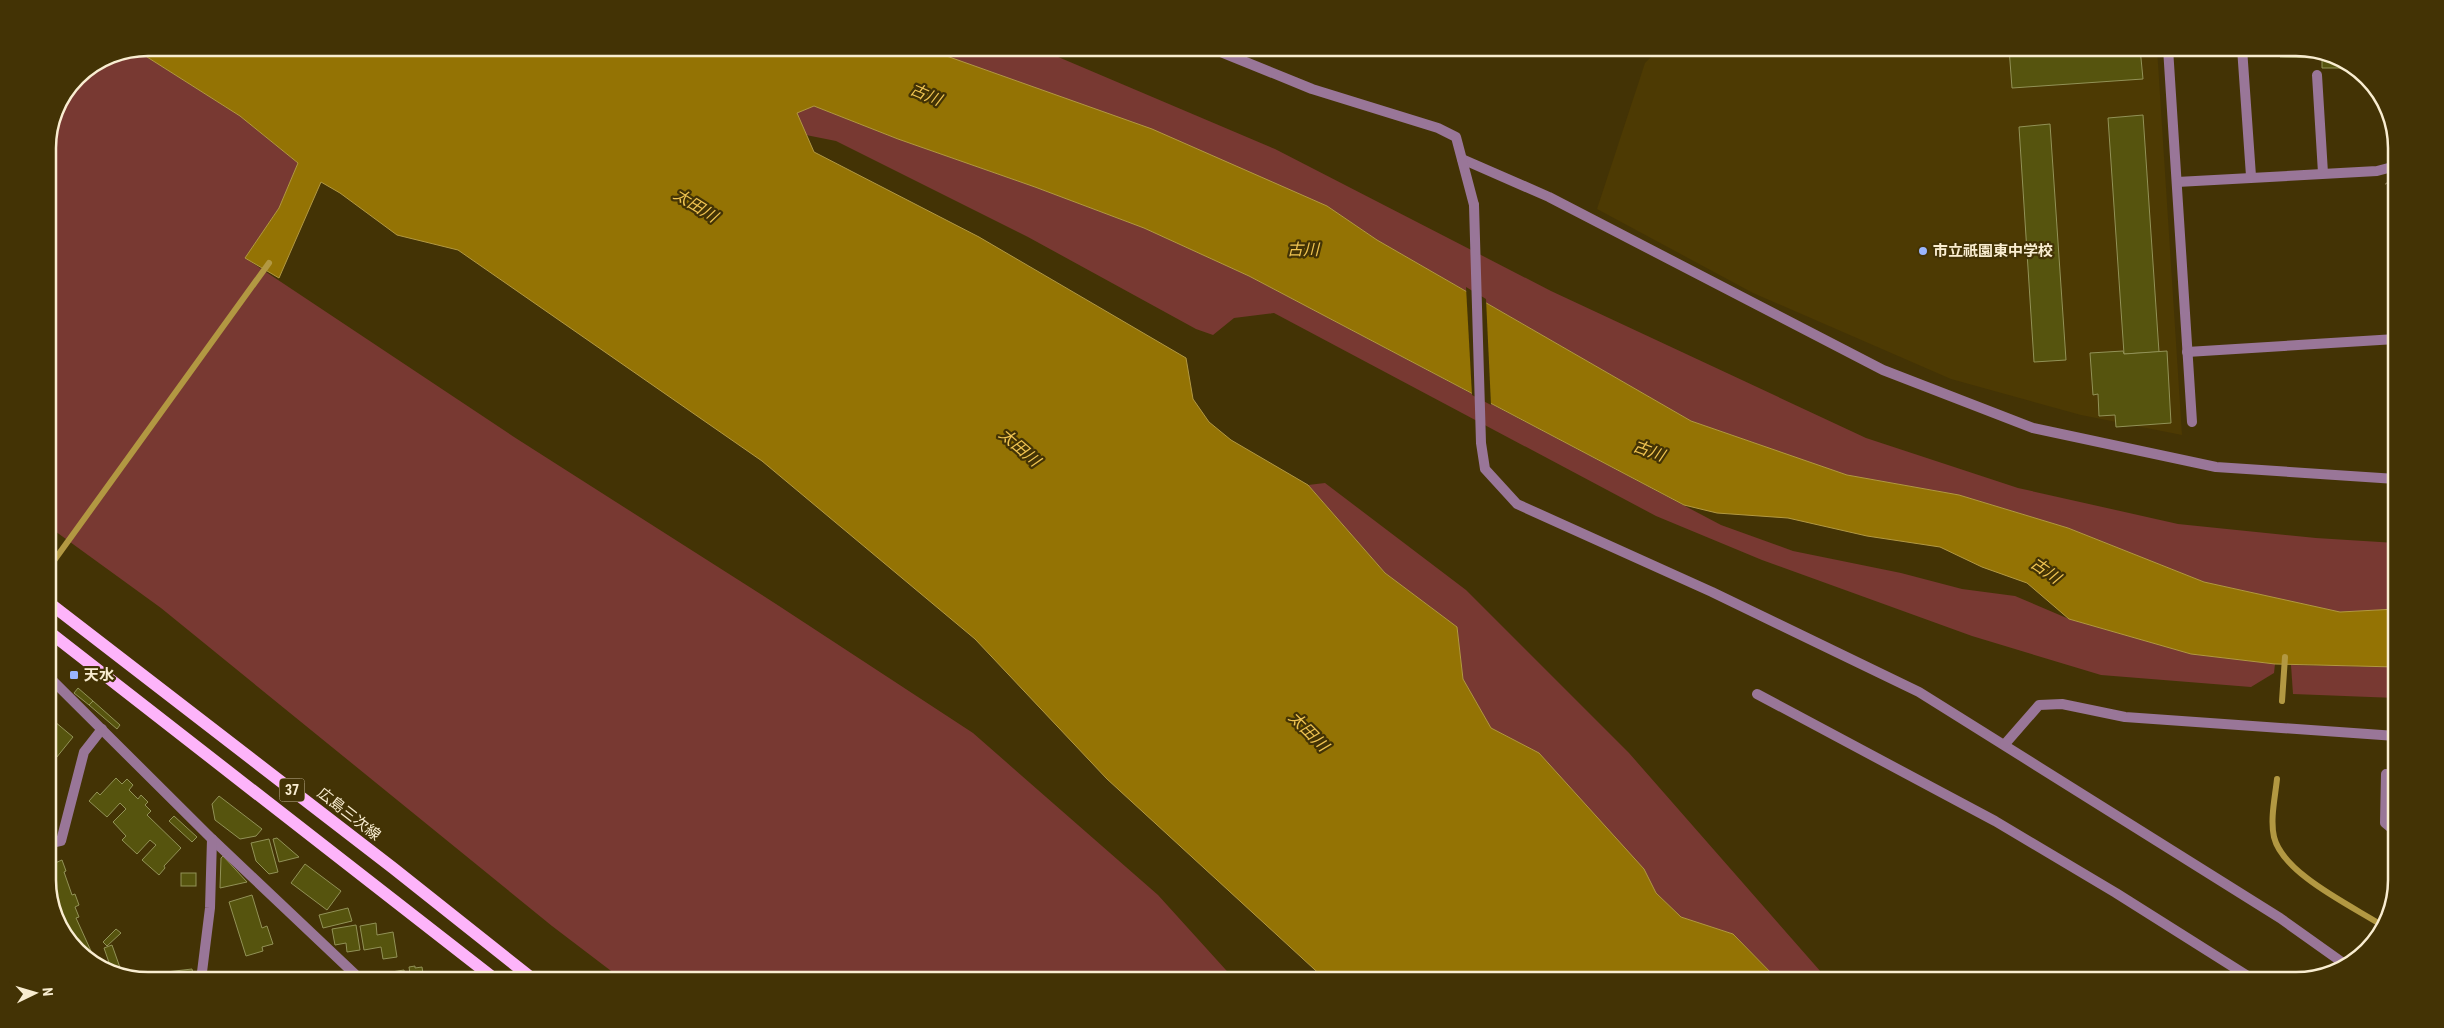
<svg xmlns="http://www.w3.org/2000/svg" width="2444" height="1028" viewBox="0 0 2444 1028" font-family="'Roboto Condensed','Noto Sans JP',sans-serif">
<rect width="100%" height="100%" fill="#433305"/>
<!-- built -->
<polygon fill="#4d3a03" points="1660,48 2157,48 2182,435 2081,415 1951,379 1753,293 1597,209 1645,63"/>
<!-- green -->
<g fill="#783932">
<polygon points="924,48 1037,48 1275,149 1551,291 1866,438 2018,488 2178,524 2316,538 2396,543 2396,609 2340,612 2204,582 2068,528 1959,495 1847,475 1691,421 1377,240 1327,206"/>
<polygon points="136,50 240,116 298,163 279,208 245,258 514,437 776,604 973,733 1158,895 1235,980 623,980 552,926 161,608 48,526 48,142 58,104 77,77 110,55"/>
<polygon points="814,106 898,139 1035,187 1144,228 1249,276 1721,525 1793,551 1901,573 1962,589 2015,596 2069,619 2191,654 2275,664 2274,673 2251,687 2101,675 1972,636 1762,560 1656,516 1274,313 1234,318 1213,335 1196,329 1028,237 836,141 806,135 796,113"/>
<polygon points="1325,483 1466,590 1629,753 1828,980 1778,980 1733,934 1681,917 1656,893 1643,869 1539,753 1491,728 1463,679 1457,627 1385,573 1308,485"/>
<polygon points="2291,665 2396,667 2396,698 2293,694"/>
</g>
<!-- water -->
<polygon fill="#947304" stroke="#b29842" points="148,48 924,48 1152,129 1327,206 1377,240 1691,421 1847,475 1959,495 2068,528 2204,582 2340,612 2396,609 2396,667 2275,664 2191,654 2069,619 2027,583 1982,567 1940,547 1867,536 1788,518 1717,513 1684,505 1249,276 1144,228 1035,187 898,139 814,106 797,113 814,152 979,237 1186,358 1193,399 1209,422 1231,440 1308,485 1385,573 1457,627 1463,679 1491,728 1539,753 1644,869 1656,893 1681,917 1733,934 1778,980 1326,980 1107,779 975,639 762,461 458,250 397,235 340,193 321,182 279,278 245,258 279,208 298,163 240,116 136,50"/>
<!-- pier -->
<polygon fill="#433305" points="1466,287 1486,299 1491,405 1472,395"/>
<g fill="none" stroke-linecap="round" stroke-linejoin="round">
<!-- stream -->
<g stroke="#b29842" stroke-width="6">
<polyline points="53,562 269,263"/>
<polyline points="2282,701 2285,657"/>
<path d="M2277,779C2275,798 2270,819 2274,837C2283,874 2352,906 2383,926"/>
</g>
</g>
<!-- building -->
<g fill="#56540e" stroke="#929257">
<polygon points="2009,48 2140,48 2143,79 2012,88"/>
<polygon points="2280,48 2296,48 2318,52 2318,58 2280,57"/>
<polygon points="2322,53 2334,55 2351,68 2322,68"/>
<polygon points="2143,115 2159,352 2124,354 2108,118"/>
<polygon points="2050,124 2066,360 2034,362 2019,127"/>
<polygon points="2123,351 2124,354 2167,351 2171,423 2116,427 2115,415 2099,416 2098,394 2093,395 2090,353"/>
<polygon points="78,688 93,701 89,705 74,693"/>
<polygon points="93,701 120,725 117,729 89,705"/>
<polygon points="48,716 73,737 48,768"/>
<polygon points="116,778 122,784 127,779 133,785 129,790 138,799 141,795 148,802 145,805 151,811 147,815 181,848 164,866 165,868 159,875 142,860 156,845 150,840 137,854 122,840 126,836 113,822 126,809 120,803 107,817 89,801 97,792 100,795"/>
<polygon points="219,796 262,829 256,836 240,839 215,820 212,804"/>
<polygon points="174,816 197,837 192,842 169,821"/>
<polygon points="277,838 299,857 279,862 273,839"/>
<polygon points="269,839 278,872 269,874 256,861 251,843"/>
<polygon points="223,856 247,882 220,888 221,858"/>
<polygon points="62,860 66,871 64,872 72,895 75,894 79,905 75,907 79,917 76,918 91,951 87,952 88,956 68,941 50,894 54,892 52,885 48,887 48,866"/>
<polygon points="305,864 341,891 327,910 291,883"/>
<rect x="181" y="873" width="15" height="13"/>
<polygon points="252,895 262,928 267,926 273,944 262,947 263,951 246,956 229,902"/>
<polygon points="348,908 352,921 323,928 319,915"/>
<polygon points="376,923 377,935 393,932 397,957 383,959 381,947 364,950 360,926"/>
<polygon points="356,925 360,950 347,952 346,943 335,945 332,929"/>
<polygon points="116,929 121,933 107,946 103,942"/>
<polygon points="112,945 123,976 113,974 104,948"/>
<polygon points="415,966 415,968 422,967 424,980 411,980 409,967"/>
<polygon points="192,969 194,980 150,980 149,974"/>
<polygon points="404,970 406,980 380,980 379,974"/>
<polygon points="239,973 242,980 215,980"/>
<polygon points="345,973 346,980 331,980 331,974"/>
</g>
<g fill="none" stroke-linecap="round" stroke-linejoin="round">
<!-- path -->
<polyline stroke="#887a53" stroke-width="3" stroke-dasharray="1 4" stroke-linecap="butt" points="2386,183 2396,196"/>
<!-- lane -->
<g stroke="#997698" stroke-width="10">
<polyline points="1462,159 1549,197 1883,370 2033,428 2216,467 2396,479"/>
<polyline points="1474,205 1481,443 1485,469 1517,504 1712,592 1919,692 2280,918 2346,965"/>
<polyline points="1757,694 1995,821 2116,893 2254,980"/>
<polyline points="2005,744 2039,705 2062,704 2125,717 2396,736"/>
</g>
<!-- street -->
<g stroke="#997698" stroke-width="10">
<polyline points="1211,48 1312,89 1438,128 1456,137 1474,205"/>
<polyline points="2168,48 2192,422"/>
<polyline points="2242,48 2251,176"/>
<polyline points="2317,75 2323,173"/>
<polyline points="2177,182 2377,171 2396,166"/>
<polyline points="2187,352 2396,339"/>
<polyline points="48,676 212,839 361,980"/>
<polyline points="2386,774 2385,823 2396,832"/>
<polyline points="48,844 61,841 84,752 102,729"/>
<polyline points="201,980 210,908 212,839"/>
</g>
<!-- primary -->
<g stroke="#fdb4fa" stroke-width="12">
<polyline points="48,602 393,868 534,980"/>
<polyline points="48,631 496,980"/>
</g>
</g>
<!-- markers -->
<g fill="#9ab5fd" stroke="#433305" stroke-width="2">
<circle cx="1923" cy="251" r="5"/>
<rect x="69" y="670" width="10" height="10" rx="2.5"/>
</g>
<g text-anchor="middle" stroke-width="4.5" stroke-linejoin="round" paint-order="stroke">
<!-- shield labels -->
<rect fill="#433305" stroke="#c2b594" stroke-width="1" x="279.5" y="778.5" width="25" height="23" rx="4"/>
<g font-size="14" font-weight="bold" fill="#f9edd1">
<text x="292" y="795">37</text>
</g>
<!-- poi labels -->
<g font-size="15" font-weight="bold" fill="#f9edd1" stroke="#433305" text-anchor="start">
<text x="1933" y="256">市立祇園東中学校</text>
<text x="84" y="680">天水</text>
</g>
<!-- street labels -->
<g font-size="15" fill="#f9edd1" stroke="#433305">
<text transform="translate(349 814) rotate(38)" y="5">広島三次線</text>
</g>
<!-- water labels -->
<g font-size="16" font-style="italic" fill="#f0c451" stroke="#433305">
<text transform="translate(926 94) rotate(23)" y="6">古川</text>
<text transform="translate(696 205) rotate(32)" y="6">太田川</text>
<text x="1303" y="255">古川</text>
<text transform="translate(1020 447) rotate(41)" y="6">太田川</text>
<text transform="translate(1649 450) rotate(20)" y="6">古川</text>
<text transform="translate(2046 570) rotate(35)" y="6">古川</text>
<text transform="translate(1309 731) rotate(45)" y="6">太田川</text>
</g>
</g>
<!-- crop -->
<path d="M0 0H2444V1028H0ZM148 56H2296A92 92 0 0 1 2388 148V880A92 92 0 0 1 2296 972H148A92 92 0 0 1 56 880V148A92 92 0 0 1 148 56Z" fill="#433305" fill-rule="evenodd"/>
<path fill="none" stroke="#f9edd1" stroke-width="2.5" d="M148 56H2296A92 92 0 0 1 2388 148V880A92 92 0 0 1 2296 972H148A92 92 0 0 1 56 880V148A92 92 0 0 1 148 56Z"/>
<!-- north arrow -->
<g transform="translate(35 993) rotate(85)" stroke="#433305" stroke-width="4" paint-order="stroke">
<path d="M0-4L9 19L0 12L-9 19Z" fill="#f9edd1"/>
<text y="-8" font-size="14" font-weight="bold" text-anchor="middle" fill="#f9edd1">N</text>
</g>
</svg>
